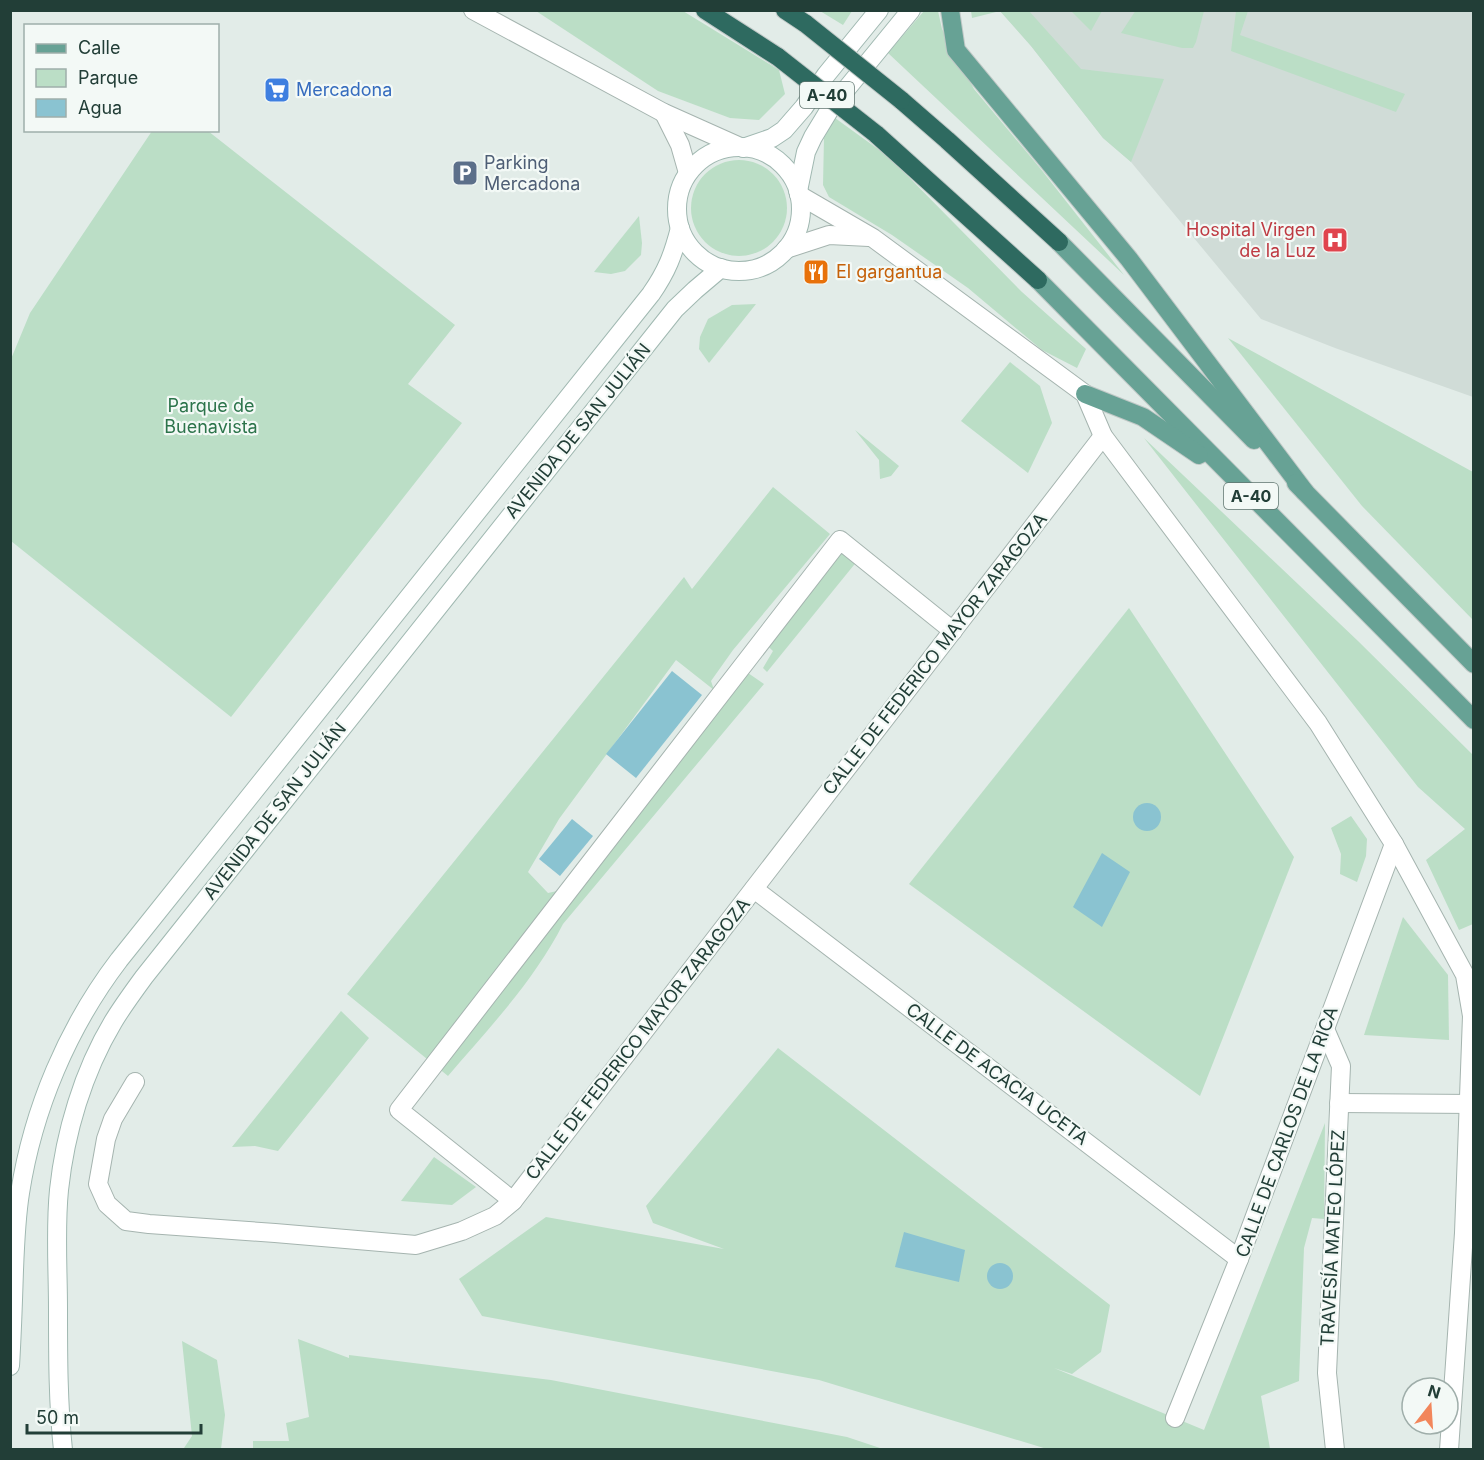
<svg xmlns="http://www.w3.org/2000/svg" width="1484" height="1460" viewBox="0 0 1484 1460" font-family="Inter,sans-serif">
<rect width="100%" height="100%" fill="#e2ece8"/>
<!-- built -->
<polygon fill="#d0dcd7" points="1000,11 1473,11 1473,397 1335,348 1261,319 1131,162 1103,138 1031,46"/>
<!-- green -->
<g fill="#bbdec6">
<polygon points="1136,10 1204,11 1196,42 1193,48 1182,48 1121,33"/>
<polygon points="536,11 683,11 779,70 785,94 759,120 730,118 658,91"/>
<polygon points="820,11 852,11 843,25"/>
<polygon points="924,11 938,11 942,29 974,89 1040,168 1124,275 888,53"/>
<polygon points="971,11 1029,11 1081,69 1164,79 1131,162 1103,138 1031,46 1000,11 972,18"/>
<polygon points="1071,11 1102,11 1091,31"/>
<polygon points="1236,11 1248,11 1240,35 1405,94 1396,112 1231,51"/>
<polygon points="835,118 889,157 1022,292 1086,349 1077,368 1042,350 968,288 892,235 829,197 823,185 824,138"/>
<polygon points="152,131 208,131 455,325 408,384 462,423 231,717 11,541 11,359 30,313"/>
<circle cx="739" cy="208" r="48"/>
<polygon points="639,216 642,243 641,255 625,271 611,274 594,272"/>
<polygon points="756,304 709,363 699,349 700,337 708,319 732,305"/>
<polygon points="1228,338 1473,472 1473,620 1362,506"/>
<polygon points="1010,362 1040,386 1052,423 1028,473 961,421"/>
<polygon points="855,430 899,466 891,476 880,479 879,460"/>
<polygon points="1144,438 1358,641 1473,755 1473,924 1459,930 1426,860 1465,829 1418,787"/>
<path d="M773,487L830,534L733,650L711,681L714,690L676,660L559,819L528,872L548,893L557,891L734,682L748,673L764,684L563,924C534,981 489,1028 448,1076L347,994L684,577L692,589Z"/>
<polygon points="835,540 858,560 767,672 763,668 773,651 756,635"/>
<polygon points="1129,608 1294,857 1200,1096 909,884"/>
<polygon points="1351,816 1367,839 1366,856 1357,882 1340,874 1341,854 1331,828"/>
<polygon points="1403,917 1448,975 1449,1040 1364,1035"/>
<polygon points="341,1011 369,1038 278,1151 255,1146 232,1147"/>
<polygon points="778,1048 1110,1305 1101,1352 1072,1374 1054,1368 1204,1430 1325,1123 1324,1219 1312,1218 1304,1248 1299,1381 1261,1396 1270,1449 1047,1449 819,1380 482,1316 459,1279 546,1217 724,1249 653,1223 646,1206"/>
<polygon points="434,1157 476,1187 452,1205 401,1201"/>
<polygon points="298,1339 349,1358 349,1355 551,1380 847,1437 883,1449 253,1449 253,1441 289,1441 286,1423 309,1417"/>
<polygon points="182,1341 217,1360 225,1415 221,1449 184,1449 184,1448 192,1436"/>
</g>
<!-- water -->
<g fill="#8ac3d1">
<polygon points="672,671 702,695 636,778 606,754"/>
<circle cx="1147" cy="817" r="14"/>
<polygon points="572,819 593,836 560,876 539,859"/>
<polygon points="1102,853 1130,872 1102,927 1073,907"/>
<polygon points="904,1232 965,1250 959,1282 895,1267"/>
<circle cx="1000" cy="1276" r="13"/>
</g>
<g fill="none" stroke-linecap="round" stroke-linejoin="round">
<!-- pedestrian casing -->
<g stroke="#a5b4af" stroke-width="20">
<polyline id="pedestrian" points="513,1201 399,1110 840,540 953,631"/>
</g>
<!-- minor casing -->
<g stroke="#a5b4af" stroke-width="20">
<g id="minor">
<polyline points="799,195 873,238 1085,394 1103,436 1318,723 1394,844 1465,975 1472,1016 1464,1233 1449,1450"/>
<polyline points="786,249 829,235 869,237"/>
<polyline points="754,889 1239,1259"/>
<polyline points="1325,1029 1341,1066 1327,1373 1335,1450"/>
<polyline points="135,1082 113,1119 106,1139 98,1184 107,1204 126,1221 149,1224 275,1233 416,1245 462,1231 495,1216 513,1201 1103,436"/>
<polyline points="1339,1103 1474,1104"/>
<polyline points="1175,1418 1239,1259 1394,844"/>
</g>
</g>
<!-- tertiary casing -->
<g stroke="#a5b4af" stroke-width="20">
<g id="tertiary">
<polyline points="473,10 664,113 740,147"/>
<polyline points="664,113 680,145 688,173"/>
</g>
</g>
<!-- secondary casing -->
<g stroke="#a0b8b1" stroke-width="20">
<g id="secondary">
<circle cx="739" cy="209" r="62"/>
<polyline points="743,148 772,138 784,130 804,107 826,75 879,10"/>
<polyline points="798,191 806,152 813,137 830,109 911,10"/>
<path d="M10,1366C12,1334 13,1302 14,1270C15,1244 16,1218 20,1193C33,1109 68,1027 119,960L651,294C667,271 673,255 680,228"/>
<path d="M63,1450C58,1403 58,1356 58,1309C58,1269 55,1229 59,1190C65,1133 83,1072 113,1022C122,1007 133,992 144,977L675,309L695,290L721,268"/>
</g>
</g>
<!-- primary casing -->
<g stroke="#c1c9c7" stroke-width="20">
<g id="primary">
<polyline points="950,10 956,50 1129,259 1305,492"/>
<polyline points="1059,242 1254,440"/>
<polyline points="1038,280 1474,720"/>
<polyline points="1085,394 1143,417 1199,455"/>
<polyline points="1296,483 1474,664"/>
</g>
</g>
<!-- motorway casing -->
<g stroke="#c1c9c7" stroke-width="20">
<g id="motorway">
<polyline points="705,10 778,57"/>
<polyline points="785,10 806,24"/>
<polyline points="901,100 947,140 1059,242"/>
<polyline points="876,134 1038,280"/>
</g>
</g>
<!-- pedestrian -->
<use href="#pedestrian" stroke="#fff" stroke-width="18"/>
<!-- minor -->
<use href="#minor" stroke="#fff" stroke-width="18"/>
<!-- tertiary -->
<use href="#tertiary" stroke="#fff" stroke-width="18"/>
<!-- secondary -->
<use href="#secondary" stroke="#fff" stroke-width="18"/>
<!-- primary -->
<use href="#primary" stroke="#67a295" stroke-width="18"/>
<!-- motorway -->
<use href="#motorway" stroke="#2e6a60" stroke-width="18"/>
<!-- motorway-bridge casing -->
<g stroke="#c1c9c7" stroke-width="20" stroke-linecap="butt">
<g id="motorway-bridge">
<polyline points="806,24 901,100"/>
<polyline points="778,57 876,134"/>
</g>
</g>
<!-- motorway-bridge -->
<use href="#motorway-bridge" stroke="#2e6a60" stroke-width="18"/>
</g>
<!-- icons -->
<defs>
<g id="supermarket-square" transform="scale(1.35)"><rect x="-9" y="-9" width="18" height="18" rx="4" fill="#3f7fe0" stroke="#f3f9f6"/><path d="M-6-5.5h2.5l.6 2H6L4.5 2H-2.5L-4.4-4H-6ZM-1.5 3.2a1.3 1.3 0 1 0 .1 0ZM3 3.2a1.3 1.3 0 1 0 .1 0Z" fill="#fff"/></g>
<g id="parking-square" transform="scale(1.35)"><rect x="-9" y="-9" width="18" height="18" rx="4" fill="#5c6f8a" stroke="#f3f9f6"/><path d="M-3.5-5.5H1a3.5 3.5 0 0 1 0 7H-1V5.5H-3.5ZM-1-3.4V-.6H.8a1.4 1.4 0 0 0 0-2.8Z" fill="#fff"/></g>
<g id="hospital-square" transform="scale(1.35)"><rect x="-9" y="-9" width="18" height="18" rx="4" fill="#e0444e" stroke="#f3f9f6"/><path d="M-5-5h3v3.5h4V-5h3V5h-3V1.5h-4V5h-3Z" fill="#fff"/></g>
<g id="restaurant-square" transform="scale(1.35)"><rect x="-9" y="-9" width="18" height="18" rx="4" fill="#e8710a" stroke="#f3f9f6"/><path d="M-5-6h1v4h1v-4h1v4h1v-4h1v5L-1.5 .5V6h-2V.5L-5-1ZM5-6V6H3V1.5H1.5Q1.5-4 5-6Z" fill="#fff"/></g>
</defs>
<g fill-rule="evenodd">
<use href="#supermarket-square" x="277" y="90"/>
<use href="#parking-square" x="465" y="173"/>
<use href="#hospital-square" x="1335" y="240"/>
<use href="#restaurant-square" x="816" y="272"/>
</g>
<g text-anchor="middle" stroke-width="4.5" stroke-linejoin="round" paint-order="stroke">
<!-- shield labels -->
<g fill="#f3f9f6" stroke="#617670" stroke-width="1.5">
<rect x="800" y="82" width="54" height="26" rx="4.5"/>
<rect x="1224" y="483" width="54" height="26" rx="4.5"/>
</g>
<g font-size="16" font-weight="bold" fill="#223e37">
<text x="827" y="101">A-40</text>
<text x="1251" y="502">A-40</text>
</g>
<!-- shop labels -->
<g font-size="18" fill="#366cbe" stroke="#f3f9f6" text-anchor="start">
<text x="296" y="96">Mercadona</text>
</g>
<!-- service labels -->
<g font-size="18" fill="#4e5e75" stroke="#f3f9f6" text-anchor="start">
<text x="484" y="169">Parking<tspan x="484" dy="21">Mercadona</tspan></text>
</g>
<!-- health labels -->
<g font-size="18" fill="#be3a42" stroke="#f3f9f6" text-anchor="end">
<text x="1316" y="236">Hospital Virgen<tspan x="1316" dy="21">de la Luz</tspan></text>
</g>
<!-- food labels -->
<g font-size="18" fill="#c56008" stroke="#f3f9f6" text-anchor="start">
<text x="836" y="278">El gargantua</text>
</g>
<!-- park labels -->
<g font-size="18" fill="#2c744b" stroke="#f3f9f6">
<text x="211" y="412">Parque de<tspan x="211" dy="21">Buenavista</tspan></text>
</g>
<!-- street labels -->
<g font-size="18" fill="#223e37" stroke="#f3f9f6">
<text transform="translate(578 431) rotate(-51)" y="6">AVENIDA DE SAN JULIÁN</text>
<text transform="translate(935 654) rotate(-52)" y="6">CALLE DE FEDERICO MAYOR ZARAGOZA</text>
<text transform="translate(275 811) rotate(-52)" y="6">AVENIDA DE SAN JULIÁN</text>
<text transform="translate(638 1039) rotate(-52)" y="6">CALLE DE FEDERICO MAYOR ZARAGOZA</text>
<text transform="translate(997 1074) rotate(37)" y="6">CALLE DE ACACIA UCETA</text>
<text transform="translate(1287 1132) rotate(-70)" y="6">CALLE DE CARLOS DE LA RICA</text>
<text transform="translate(1333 1238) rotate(-87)" y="6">TRAVESÍA MATEO LÓPEZ</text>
</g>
</g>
<!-- border -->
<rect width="1484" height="1460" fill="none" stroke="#223e37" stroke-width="24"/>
<!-- legend -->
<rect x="24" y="24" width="195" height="108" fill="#f3f9f6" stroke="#9faeaa" stroke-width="1.5"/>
<rect x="36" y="44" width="30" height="9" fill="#67a295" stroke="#9faeaa" stroke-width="1.5"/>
<text x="78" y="54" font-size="18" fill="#223e37">Calle</text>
<rect x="36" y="69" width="30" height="18" fill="#bbdec6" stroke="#9faeaa" stroke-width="1.5"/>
<text x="78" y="84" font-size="18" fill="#223e37">Parque</text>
<rect x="36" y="99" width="30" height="18" fill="#8ac3d1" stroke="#9faeaa" stroke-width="1.5"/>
<text x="78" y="114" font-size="18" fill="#223e37">Agua</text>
<!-- north arrow -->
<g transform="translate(1430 1406) rotate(17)"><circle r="28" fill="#f3f9f6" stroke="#9faeaa" stroke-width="1.5"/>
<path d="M0-4.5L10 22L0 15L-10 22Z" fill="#f2865b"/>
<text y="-9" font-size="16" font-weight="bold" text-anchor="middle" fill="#223e37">N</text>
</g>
<!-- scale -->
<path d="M27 1424v9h174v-9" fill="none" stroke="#223e37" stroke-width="3"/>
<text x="36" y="1424" font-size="18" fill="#223e37" stroke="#f3f9f6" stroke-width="4.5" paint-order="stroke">50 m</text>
</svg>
